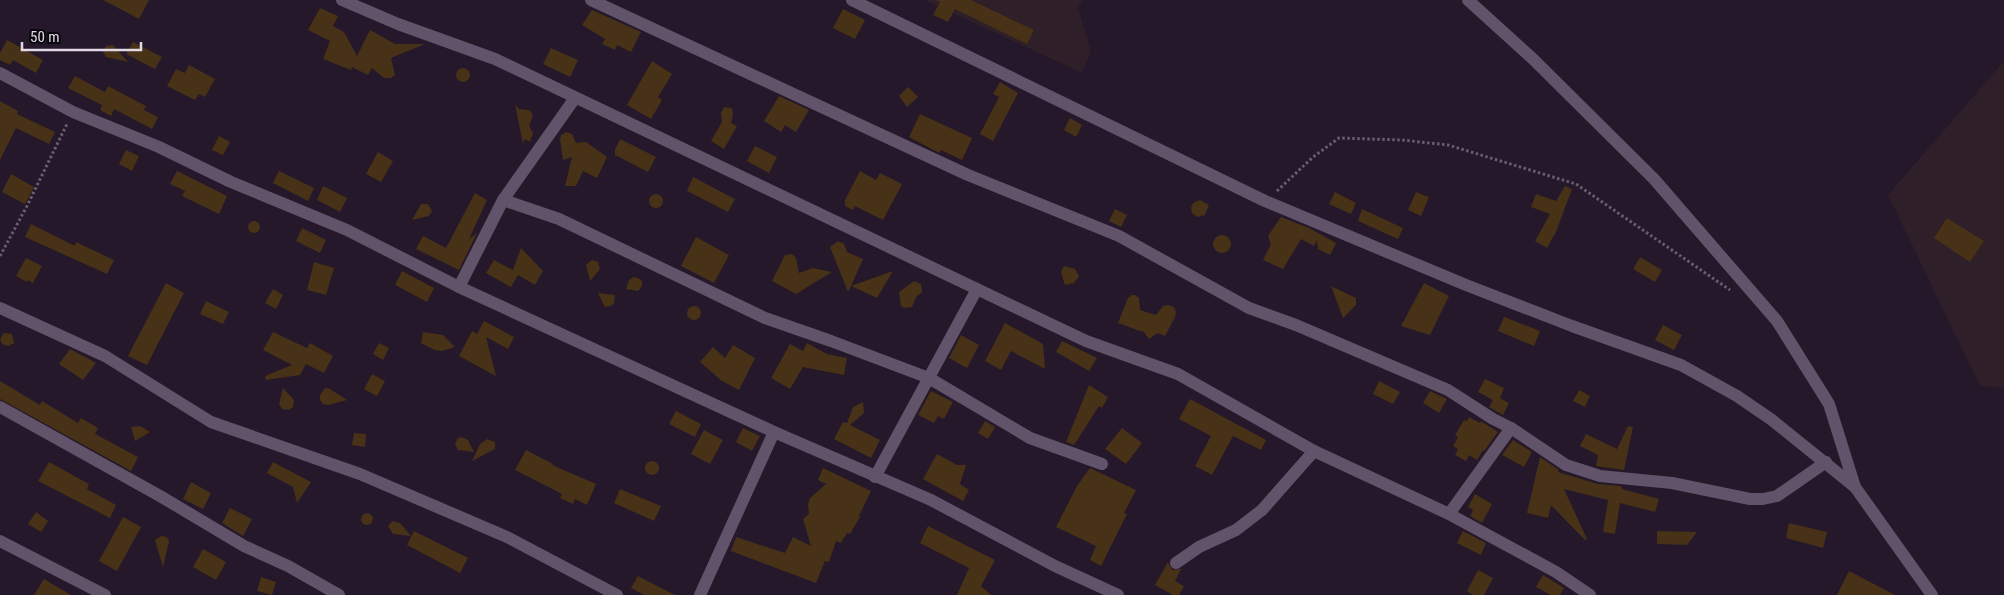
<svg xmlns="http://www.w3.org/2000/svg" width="2004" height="595" viewBox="0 0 2004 595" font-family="'Roboto Condensed',sans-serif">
<rect width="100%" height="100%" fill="#24182a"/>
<!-- education -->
<g fill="#2f1f28">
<polygon points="925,0 1083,0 1078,8 1091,51 1082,73"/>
<polygon points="2004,61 2004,388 1980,386 1888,195"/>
</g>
<!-- building -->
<g fill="#473117">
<polygon points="103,0 149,0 139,19"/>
<polygon points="936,0 971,0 1034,30 1027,44 955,9 948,22 933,15 940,2"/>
<polygon points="320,8 338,16 333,26 344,32 357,56 370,30 395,44 425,44 391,58 395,75 391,78 384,78 372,68 368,75 352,67 351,70 323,59 330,41 308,30"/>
<polygon points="843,9 865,20 855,39 833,28"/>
<polygon points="592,10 641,32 631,52 617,45 615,50 602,44 605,39 582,25"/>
<polygon points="7,40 43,60 36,73 13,60 10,65 0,60 0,53"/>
<polygon points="133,42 162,57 155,69 126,54"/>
<polygon points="113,45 128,62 106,57 103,52 106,46"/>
<polygon points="551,48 578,60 570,77 543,64"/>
<polygon points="652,61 672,74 658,97 662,100 651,119 627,105"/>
<polygon points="189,65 215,79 205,97 199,94 195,100 167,86 176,69 185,73"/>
<circle cx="463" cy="75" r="7"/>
<polygon points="75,76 105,92 108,86 146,106 144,110 158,117 152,129 114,109 111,116 100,110 102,105 68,88"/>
<polygon points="1000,82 1018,93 993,141 980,134 999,97 993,94"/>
<polygon points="908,87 918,97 907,107 899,96"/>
<polygon points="779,96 809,110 796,132 785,125 781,132 764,121"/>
<polygon points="0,101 18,111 17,114 55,132 49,144 16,128 0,160"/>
<polygon points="515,104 519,109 529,110 533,115 529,126 533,133 530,142 525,139 523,144"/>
<polygon points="724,107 732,108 733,114 731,123 737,126 724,149 711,141 722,122 721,113"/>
<polygon points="920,114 972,138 962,160 941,150 939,153 909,137"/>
<polygon points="1070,118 1082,125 1076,137 1064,130"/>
<polygon points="566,132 572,134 576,143 586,142 607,157 597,178 583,171 576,186 565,186 572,157 563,160 560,139 561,135"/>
<polygon points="219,136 230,142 223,155 212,150"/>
<polygon points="620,139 656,157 648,172 615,155 615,150"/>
<polygon points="755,146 777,157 769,173 747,161"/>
<polygon points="126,150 139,156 132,171 119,164"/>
<polygon points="378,152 393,161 381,182 366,174"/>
<polygon points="177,171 227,196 219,214 182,196 185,191 170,184"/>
<polygon points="279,171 314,188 308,201 273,183"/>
<polygon points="860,171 876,180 880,173 902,184 883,220 855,206 853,210 845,206 845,200"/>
<polygon points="11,174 34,187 25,204 2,192"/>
<polygon points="693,177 735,199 728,212 687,191"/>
<polygon points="323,186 347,198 340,212 317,200"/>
<polygon points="1565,186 1572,189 1556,232 1547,248 1535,241 1550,214 1531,207 1536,194 1556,201"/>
<polygon points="1335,192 1356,203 1351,214 1329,204"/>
<polygon points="1416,192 1429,197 1421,216 1408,210"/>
<polygon points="475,193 487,200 469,239 477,233 459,270 416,249 423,236 446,248"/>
<circle cx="656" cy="201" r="7"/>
<polygon points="1200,200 1209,205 1205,215 1197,217 1192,213 1191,208 1193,203"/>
<polygon points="421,204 428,204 432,211 429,216 412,220"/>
<polygon points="1115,209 1127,215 1121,227 1109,221"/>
<polygon points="1362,209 1403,228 1398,239 1358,221"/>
<polygon points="1281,217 1309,228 1336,243 1330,255 1318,249 1317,240 1314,246 1301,239 1283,269 1263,260 1271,244 1268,236"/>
<polygon points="1947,218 1984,241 1970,262 1934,238"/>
<circle cx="254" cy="227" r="6"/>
<polygon points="31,224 75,246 76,242 114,260 107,274 25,237"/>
<polygon points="302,228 326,240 320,253 296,241"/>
<circle cx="1222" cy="244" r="9"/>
<polygon points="696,237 729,255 714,283 681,266"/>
<polygon points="838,241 844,244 847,252 863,259 851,286 893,271 877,298 851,286 848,292 830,247"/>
<polygon points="521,248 543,271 535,285 518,275 511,287 486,273 494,260 513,270"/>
<polygon points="792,254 796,258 799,273 813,268 832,272 796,294 772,281 785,255"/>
<polygon points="1640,257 1662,270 1655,282 1633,269"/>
<polygon points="26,258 42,266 33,283 28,280 27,282 16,276"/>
<polygon points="592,260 598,262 600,269 590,281 586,265"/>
<polygon points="314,262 334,268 326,295 307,290"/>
<polygon points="1064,266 1075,269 1079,276 1074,283 1065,285 1061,272"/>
<polygon points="402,271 434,288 427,302 395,285"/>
<polygon points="634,277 638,278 642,281 642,286 638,291 626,289 629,280"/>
<polygon points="914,281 921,284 922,292 916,297 912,307 904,308 901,306 899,292"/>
<polygon points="166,283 184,293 147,365 128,356"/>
<polygon points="1424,283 1449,296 1430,335 1401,326"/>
<polygon points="1331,286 1356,298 1356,305 1343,318"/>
<polygon points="273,289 283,295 276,309 265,303"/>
<polygon points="598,293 615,295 614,303 611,306 605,307"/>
<polygon points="1132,295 1135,295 1139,298 1140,310 1156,315 1163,306 1168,305 1174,307 1176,312 1175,317 1165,336 1158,333 1149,339 1143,331 1143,332 1118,323 1128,298"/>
<polygon points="206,301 229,312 223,324 200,314"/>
<circle cx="694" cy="313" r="7"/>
<polygon points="1504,317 1540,331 1534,346 1498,331"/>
<polygon points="484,321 514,337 508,349 486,337 496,376 459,356 472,331 477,334"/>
<polygon points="1005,323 1043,344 1045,369 1011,351 1001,370 985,361"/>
<polygon points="1663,325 1682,335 1674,350 1655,340"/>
<polygon points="273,332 307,348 310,343 333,356 324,373 306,364 300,375 266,380 265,376 292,365 263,350"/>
<polygon points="423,332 443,335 455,347 442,351 435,350 421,343"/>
<polygon points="4,333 12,334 14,343 8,346 2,344 0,339"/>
<polygon points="961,335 979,345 967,368 949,358"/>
<polygon points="1062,341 1097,358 1089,371 1056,352"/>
<polygon points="379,343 389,348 383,360 373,354"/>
<polygon points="807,343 827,354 847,358 844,375 803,367 790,389 771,378 790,344 803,351"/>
<polygon points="733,345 755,358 739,390 722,381 700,362 713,347 725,358"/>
<polygon points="70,349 96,363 83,380 59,364"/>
<polygon points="372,374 385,381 377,396 364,389"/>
<polygon points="1485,379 1504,388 1500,398 1509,403 1503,415 1489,407 1493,400 1478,392"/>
<polygon points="0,381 40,405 42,401 78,423 81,418 98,428 95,434 138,457 131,471 0,399"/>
<polygon points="1379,381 1400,392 1393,404 1373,394"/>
<polygon points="1089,385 1108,397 1102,408 1099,406 1074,445 1066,442"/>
<polygon points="283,388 294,400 293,407 289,410 282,409 279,404"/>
<polygon points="325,388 330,389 347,400 328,405 323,404 320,400 320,395"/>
<polygon points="1579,390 1590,396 1585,407 1573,401"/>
<polygon points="931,391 953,402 944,419 938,416 934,423 918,415"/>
<polygon points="1430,391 1447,399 1439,413 1423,403"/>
<polygon points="1190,399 1266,440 1261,450 1233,436 1212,475 1195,466 1211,436 1179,419"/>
<polygon points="863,402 864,413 850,425 880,440 871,458 834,439 843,422 847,423 853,407"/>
<polygon points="676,411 701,424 695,437 669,424"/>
<polygon points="1469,417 1480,423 1481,421 1498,432 1484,451 1483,450 1477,460 1469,455 1466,461 1455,455 1458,449 1453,446 1458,437 1455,435 1464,420 1467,421"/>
<polygon points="985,421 995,427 988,439 978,433"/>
<polygon points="140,426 150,432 135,441 131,427"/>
<polygon points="1628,426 1633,427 1624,470 1596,466 1598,455 1580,446 1586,434 1617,449"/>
<polygon points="743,428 760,436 752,451 736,442"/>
<polygon points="1122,428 1142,443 1126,464 1105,449"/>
<polygon points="704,430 723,440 710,464 691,454"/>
<polygon points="354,433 366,434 365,447 352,445"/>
<polygon points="461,437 468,440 474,452 458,450 455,444 457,439"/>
<polygon points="487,439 495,442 495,449 472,461 480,444"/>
<polygon points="1513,440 1532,452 1524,467 1502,455"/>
<polygon points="526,450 553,464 552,465 596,484 587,505 575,499 573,504 560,498 562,494 515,470"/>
<polygon points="937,454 957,465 966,465 960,484 969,490 963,501 923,479"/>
<polygon points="1540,457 1559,470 1558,472 1598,484 1621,486 1622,489 1659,499 1655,512 1620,503 1615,534 1603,532 1608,500 1564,489 1587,539 1585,540 1551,505 1548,518 1527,513"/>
<circle cx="652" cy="468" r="7"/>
<polygon points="49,462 89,484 87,489 116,505 110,518 38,481"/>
<polygon points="273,462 311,482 297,503 293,487 267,473"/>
<polygon points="823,468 871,491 859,516 860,517 850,534 847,533 841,543 836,541 829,562 825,561 816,583 731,551 736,537 785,553 793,537 811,546 803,519 809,514 808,504 810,498 826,484 818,480"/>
<polygon points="1090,468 1136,490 1124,513 1127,514 1101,566 1090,560 1096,546 1056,527 1077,486"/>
<polygon points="191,482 211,493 203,509 183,499"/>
<polygon points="620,489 661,506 654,521 614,503"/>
<polygon points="1475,494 1492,504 1482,523 1470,516 1473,510 1468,507"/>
<polygon points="230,508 252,519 243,536 222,523"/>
<polygon points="36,512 48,521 41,532 28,524"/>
<circle cx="367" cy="519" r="6"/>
<polygon points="123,517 141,527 117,571 99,561"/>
<polygon points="393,521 400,523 411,536 393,534 388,526"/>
<polygon points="1789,523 1827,532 1823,548 1786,538"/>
<polygon points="928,526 995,560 981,586 991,595 957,595 969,568 920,543"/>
<polygon points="414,531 468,558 460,573 407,545"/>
<polygon points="1463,531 1486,543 1481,555 1457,543"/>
<polygon points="1657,531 1697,532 1687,545 1657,544"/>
<polygon points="161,536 167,537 169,541 163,567 155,540"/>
<polygon points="203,549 226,562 216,580 193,567"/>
<polygon points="1168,562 1172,570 1181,569 1175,581 1184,586 1179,595 1173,595 1155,585"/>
<polygon points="1478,570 1493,578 1484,595 1473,595 1467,591"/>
<polygon points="1849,571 1895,595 1837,595"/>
<polygon points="1543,575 1564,588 1560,595 1551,595 1536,587"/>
<polygon points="638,576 675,595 644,595 631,588"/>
<polygon points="261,577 276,582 272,595 257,591"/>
<polygon points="44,579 71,595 34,595"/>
</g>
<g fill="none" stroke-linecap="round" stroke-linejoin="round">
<!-- path -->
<g stroke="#685e6e" stroke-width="3" stroke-dasharray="2.5 2.5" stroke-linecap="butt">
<polyline points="1277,191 1313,157 1339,138 1402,140 1448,145 1576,184 1730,290"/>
<polyline points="0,256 27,206 67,124"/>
</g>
<!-- minor -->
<g stroke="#615369" stroke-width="12">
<polyline points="342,0 398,24 495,59 1086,341 1178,374 1314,451 1449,514 1556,572 1590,595"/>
<polyline points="591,0 968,175 1119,236 1249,308 1296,325 1448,390 1493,419 1511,428 1566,465 1600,476 1672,483 1750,499 1763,499 1777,496 1826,462"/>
<polyline points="852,0 1265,201 1466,285 1572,326 1681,365 1737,396 1772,420 1855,487 1932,595"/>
<polyline points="1468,0 1533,59 1654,179 1777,321 1829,404 1855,487"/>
<polyline points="0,73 73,112 159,147 231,182 347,230 459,287 774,432 931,500 1055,566 1118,595"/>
<polyline points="503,200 559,219 765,318 831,341 929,378 1030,438 1102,464"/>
<polyline points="459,287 503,200 575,98"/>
<polyline points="0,308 105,356 211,422 360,474 507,537 617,595"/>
<polyline points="0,407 160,496 244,546 288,566 339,595"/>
<polyline points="875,477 977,289"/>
<polyline points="1449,514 1511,428"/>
<polyline points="0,541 105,595"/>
<polyline points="1176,563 1199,547 1236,530 1262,510 1314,451"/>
<polyline points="700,595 774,432"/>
</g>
</g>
<!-- scale -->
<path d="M22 42v8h119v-8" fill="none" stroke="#e2dae6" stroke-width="2.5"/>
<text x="30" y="42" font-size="15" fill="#e2dae6" stroke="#0a060d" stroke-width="4" paint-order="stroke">50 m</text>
</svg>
